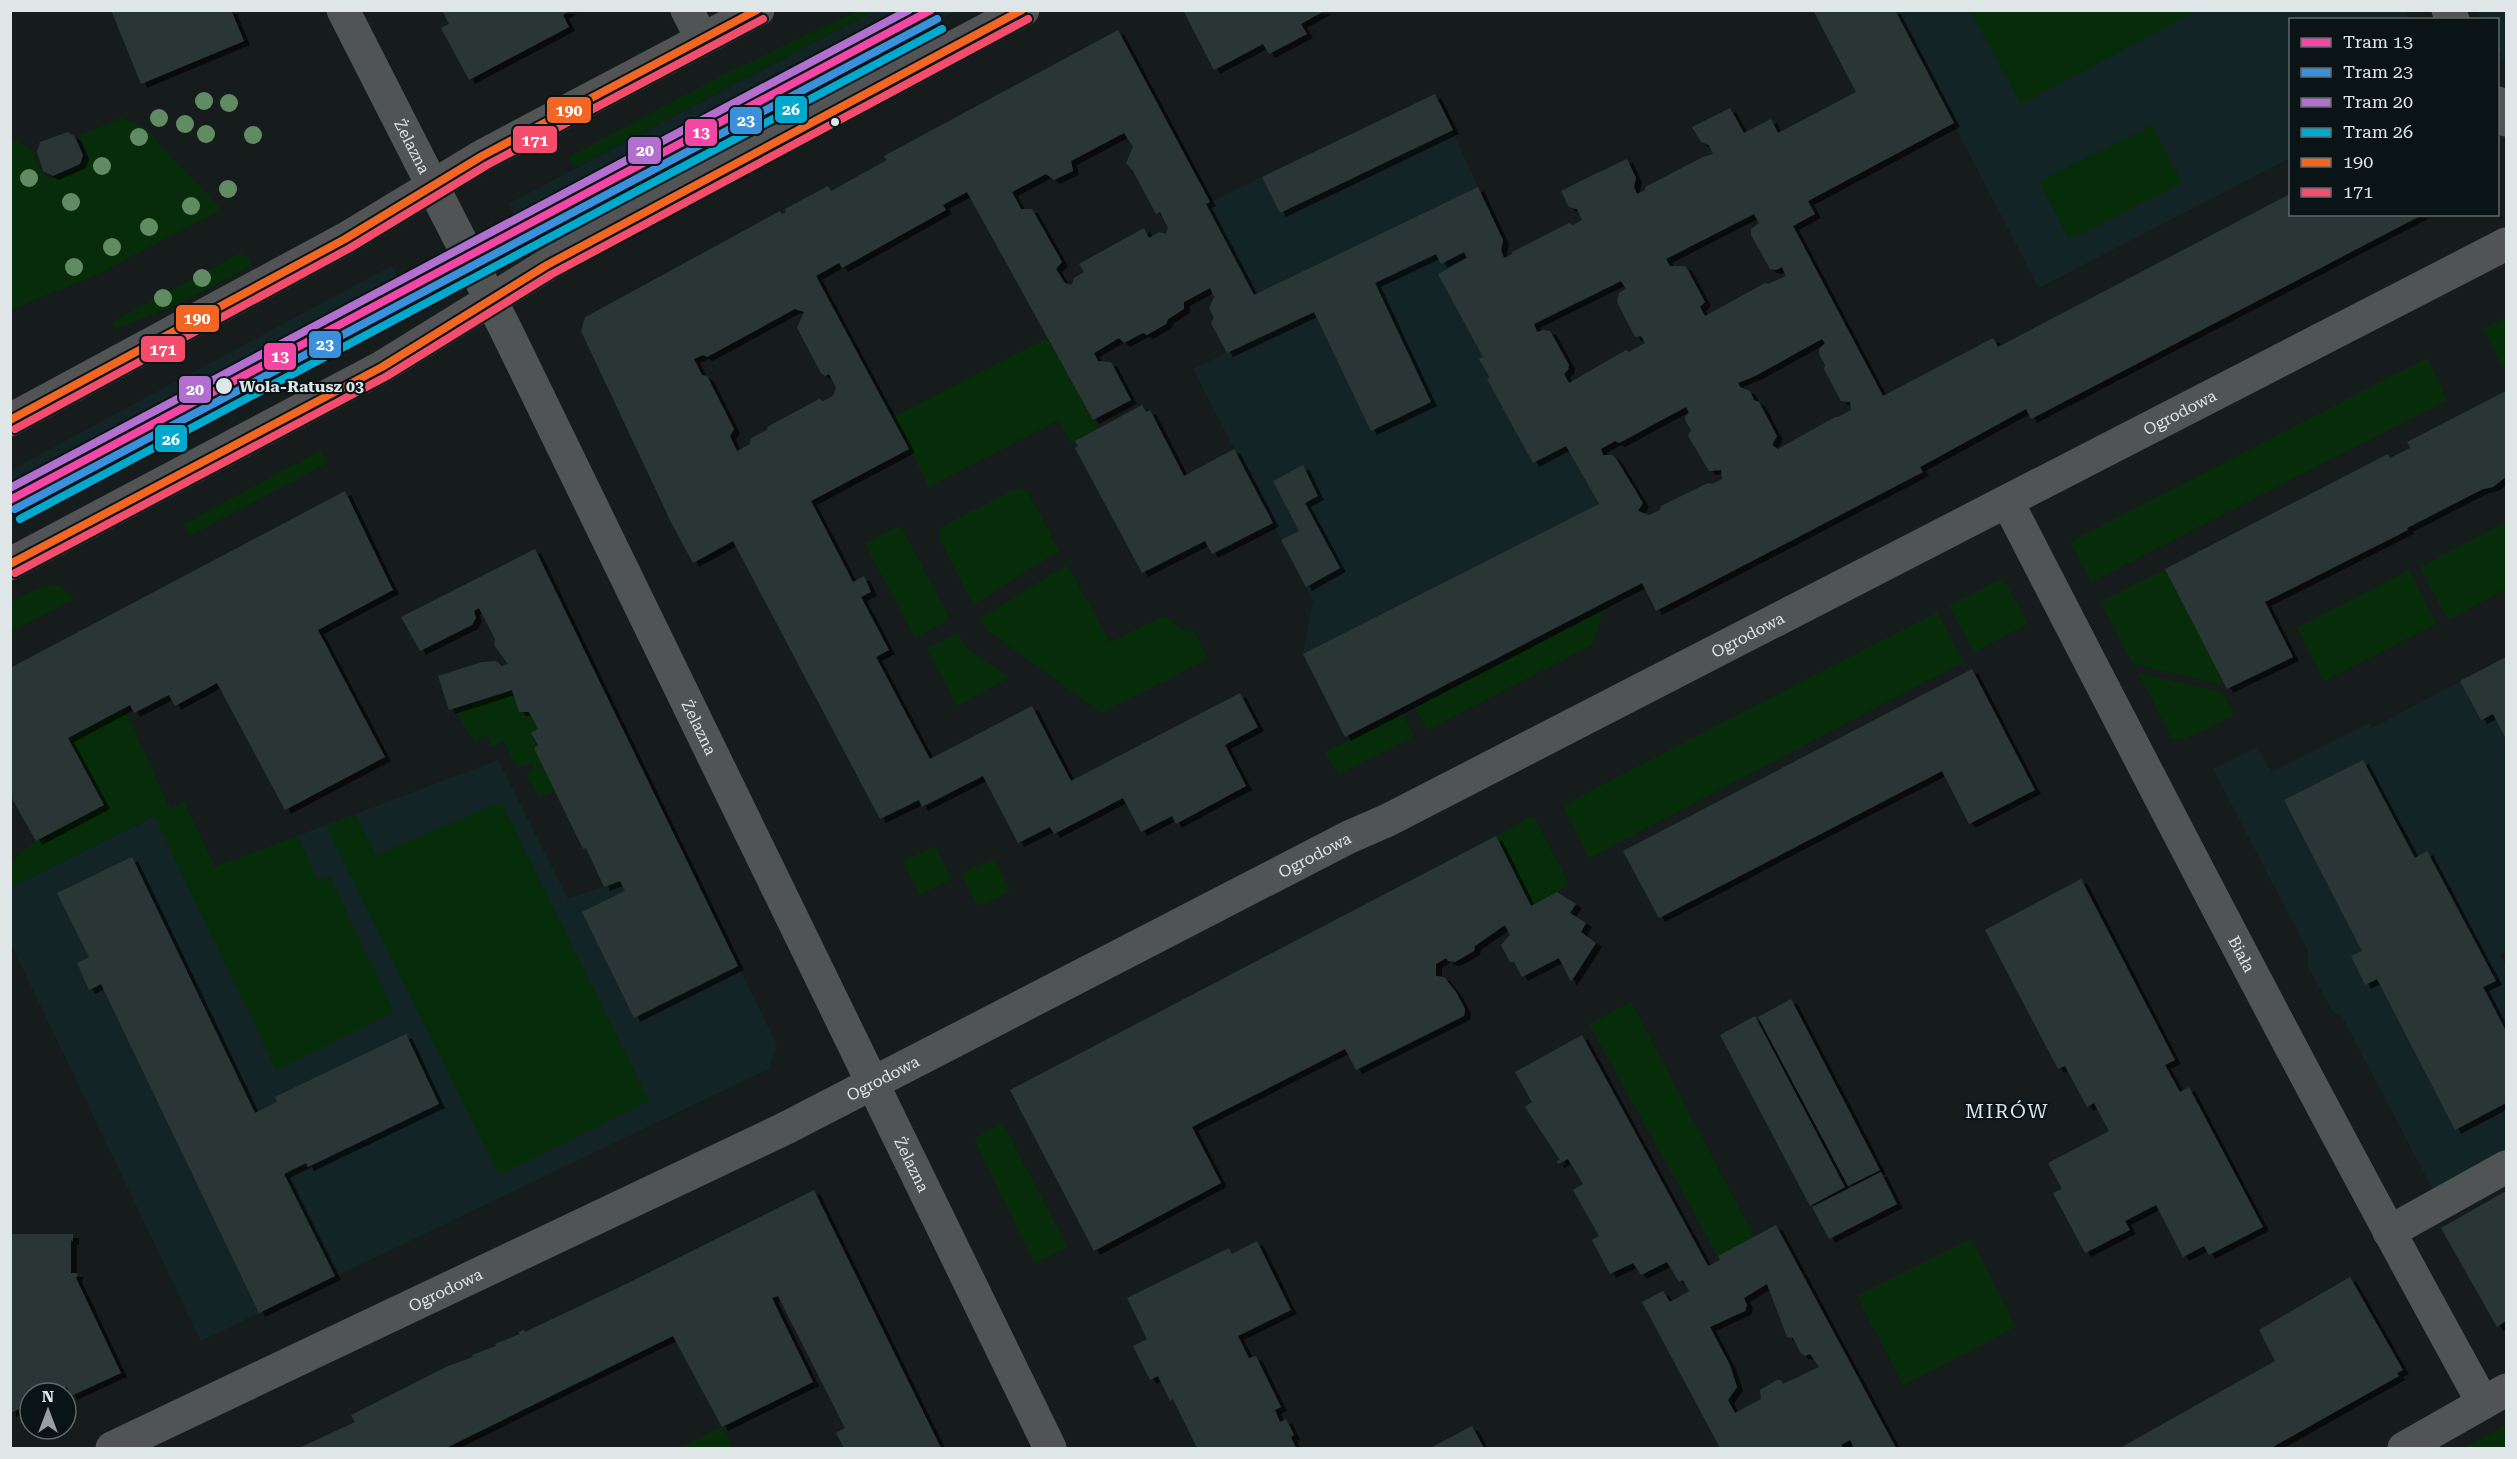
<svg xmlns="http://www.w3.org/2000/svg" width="2517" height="1459" viewBox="0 0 2517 1459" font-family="'Roboto Serif',serif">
<defs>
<filter id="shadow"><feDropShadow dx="6" dy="4" stdDeviation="0" flood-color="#0009"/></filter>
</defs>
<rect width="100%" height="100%" fill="#161c1c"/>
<!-- built -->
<g fill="#132427">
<polygon points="2405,10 2410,19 2290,20 2290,158 2039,288 1895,11"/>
<polygon points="874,11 957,11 601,200 599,198 528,236 524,233 508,204"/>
<polygon points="2477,11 2506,11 2506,65 2498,49 2498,20 2482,19"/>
<polygon points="1435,94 1478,187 1464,252 1520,363 1642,583 1345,737 1303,654 1313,601 1193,369 1272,331 1206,204"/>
<polygon points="391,266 409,299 11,510 11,470"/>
<polygon points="2506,657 2506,951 2500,954 2506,967 2506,1154 2435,1194 2343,1018 2332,1011 2308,966 2308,951 2213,769 2257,747 2271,772 2369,723 2372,728"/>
<polygon points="498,760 568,899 685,858 777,1045 768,1069 201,1341 11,944 11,887 184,802 215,867"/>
</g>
<!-- green -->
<g fill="#072c0a">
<polygon points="857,11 874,11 575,168 569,157 718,77"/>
<polygon points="1970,11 2197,11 2021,104"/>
<polygon points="121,118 143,127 222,209 94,276 14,308 11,307 11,137 31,150 42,174 51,179 81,168 87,154 79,136"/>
<polygon points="2152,125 2182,183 2069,240 2039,181"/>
<polygon points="244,251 252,265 177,305 115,329 112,322 156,297 168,292"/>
<polygon points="2506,317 2506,369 2504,370 2483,329"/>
<polygon points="1047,338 1098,429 1071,443 1059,420 929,487 893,417"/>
<polygon points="2427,358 2447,400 2091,582 2070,542"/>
<polygon points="321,450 327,463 190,536 184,524"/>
<polygon points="1015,489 1024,489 1029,494 1059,551 973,605 940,540 939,530 944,525"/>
<polygon points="2506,522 2506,589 2448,620 2420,567"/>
<polygon points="900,525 950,619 915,638 865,544"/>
<path d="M1067,565L1110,642L1162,617C1175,620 1177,632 1193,630L1208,659L1101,713L987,630L980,618Z"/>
<polygon points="2165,569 2225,685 2133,664 2101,602"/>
<polygon points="2409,570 2436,624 2324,681 2297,628"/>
<polygon points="2003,578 2028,624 1974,652 1949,606"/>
<polygon points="52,585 60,586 74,598 11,632 11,602 36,589"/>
<polygon points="1937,612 1963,662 1589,858 1563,805"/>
<polygon points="1596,613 1602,615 1592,645 1427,730 1415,707"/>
<polygon points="958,633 965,646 1009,678 957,706 927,649"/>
<polygon points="2138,673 2222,692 2234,715 2182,740 2172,738"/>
<polygon points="512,690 519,712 529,712 538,729 531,734 555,790 539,798 526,773 535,769 532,763 520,767 518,765 516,766 504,741 491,747 487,735 474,741 454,709"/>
<polygon points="124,708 170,809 184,802 214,867 298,836 317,880 329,875 394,1012 276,1070 154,816 11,887 11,860 36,841 103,805 68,738"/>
<polygon points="1402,713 1414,736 1338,774 1325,752"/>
<polygon points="501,802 649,1101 499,1175 326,826 356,815 376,855"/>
<polygon points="1528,818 1535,819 1568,882 1557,892 1532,908 1496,836"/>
<polygon points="935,846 951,879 920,895 903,861"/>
<polygon points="994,858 1010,891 978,906 961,873"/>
<polygon points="1631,1002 1754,1237 1718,1256 1589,1024"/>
<polygon points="1003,1123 1067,1247 1034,1263 974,1138"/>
<polygon points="1971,1239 2016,1327 1903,1385 1857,1296"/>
<polygon points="2506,1425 2506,1448 2464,1448"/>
<polygon points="722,1427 732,1448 678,1448"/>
</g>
<!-- building -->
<g fill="#2a3636" fill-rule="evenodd" filter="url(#shadow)">
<polygon points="111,10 231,10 244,41 141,84"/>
<polygon points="442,10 571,10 563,15 569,27 469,80 441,28 449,24"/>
<polygon points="1183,10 1326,10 1301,24 1307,34 1269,54 1263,44 1214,70"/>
<path d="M1813,10H1895L1954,123L1808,201L1815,214L1793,226L1883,396L1993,338L1998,347L2290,194V214H2424L2031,419L2026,409L1920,467L1923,472L1656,611L1642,583L1345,737L1303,654L1599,504L1566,446L1533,463L1487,379L1490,378L1479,359L1483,357L1438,274L1467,258L1464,252L1441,264L1436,254L1375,283L1431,402L1371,431L1314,312L1227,353L1211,323L1214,318L1209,308L1214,297L1210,288L1184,302V309L1168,319L1166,324L1147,335L1143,333L1124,343L1119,338L1094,353L1098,361L1111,362L1131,400L1093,420L967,192L943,205L946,210L842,268L839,263L816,276L909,449L811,501L853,582L864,576L871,592L861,597L889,650L876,657L930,759L1032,706L1071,781L1240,693L1258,727L1225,745L1246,786L1176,824L1172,816L1141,832L1123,798L1054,834L1050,827L1018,843L983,776L922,807L919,800L880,819L733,541L693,563L671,522L581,331L585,317L591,314L780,211L782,214L786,212L785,209L828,186L831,191L887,160L884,156L1118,30L1210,202L1206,204L1254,295L1478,187L1503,240L1501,250L1504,258L1512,254V252L1569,223L1573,225L1582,220L1577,209L1569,207L1561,191L1591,176L1627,159L1636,178L1634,187L1637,194L1645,190V187L1703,157L1713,154L1709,145L1701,142L1692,127L1730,108L1744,133L1771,119L1778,133L1856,92ZM1124,133L1133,147L1126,163L1133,171L1156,214L1160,212L1168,228L1166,234L1159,232L1149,238L1144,228L1079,264L1084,272L1074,278L1072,285L1065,283L1056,269L1062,262L1032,209H1021L1012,192L1046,174L1054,180L1073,171L1071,161ZM1754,214L1759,223L1751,229V235L1770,269L1776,270L1782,267L1786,276L1768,284L1765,283L1705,316L1700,307L1705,302L1689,272L1685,266H1670L1666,259ZM1621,281L1626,289L1619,293L1617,302L1635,337L1641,336L1645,343L1629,352L1626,350L1569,383L1564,374L1568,370L1569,365L1553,336L1550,331L1543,330L1537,332L1534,324ZM795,309L804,312L797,328L821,373L825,376L829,374L836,388L833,396L823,401L819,399L767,427L768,429L750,439V444L737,451L730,436L734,429L707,376L702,375L694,359L703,355L707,357ZM1822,339L1825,343L1819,349V354L1825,365L1824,369L1841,401L1850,402L1851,410L1838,417H1835L1778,449L1772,445L1777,436L1759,402L1754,400L1750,391L1740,387L1738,383L1755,376ZM1686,407L1689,413L1685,416V420L1691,430L1688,436L1709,471L1721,470L1722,479L1712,484L1708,483L1661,506L1660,510L1649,515L1638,511L1643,503L1617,460L1612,455H1603L1601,449L1615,441L1619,443Z"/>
<polygon points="1435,94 1453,130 1280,213 1262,177"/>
<polygon points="68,132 75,137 83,155 80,164 53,176 43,171 37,152 40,142"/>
<polygon points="2506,391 2506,477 2493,487 2483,489 2407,528 2408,530 2265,602 2293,657 2227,689 2165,569 2388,454 2390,458 2410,448 2407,442"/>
<polygon points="1142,405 1146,412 1150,410 1184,476 1234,449 1273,523 1212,554 1205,541 1142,573 1075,448 1078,446 1075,441"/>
<polygon points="1303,465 1318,496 1305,503 1340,568 1306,587 1281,540 1299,531 1273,481"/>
<polygon points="345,491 393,590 318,630 385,757 285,810 217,683 175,706 169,695 134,713 130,705 68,738 104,805 36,841 10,795 10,668"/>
<polygon points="535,549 738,966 634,1018 582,912 625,891 620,881 604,887 586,848 583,849 534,748 538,745 531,733 538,729 529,712 519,712 512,690 449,710 438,676 482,662 496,661 502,666 508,664 494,645 495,639 479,608 474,611 476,618 472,625 420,651 401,617"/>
<polygon points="2506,657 2506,739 2493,714 2481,720 2460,681"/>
<polygon points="1972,669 2035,790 1969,824 1942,771 1659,918 1623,851"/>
<polygon points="2363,760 2415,858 2427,851 2496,981 2483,987 2506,1031 2506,1103 2455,1130 2377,979 2365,985 2358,970 2351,956 2362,951 2284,800"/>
<polygon points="1496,836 1531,906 1557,892 1576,904 1570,913 1586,923 1581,932 1596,943 1571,982 1559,958 1522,977 1514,962 1510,962 1501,945 1510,935 1505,925 1475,946 1474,951 1455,962 1448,961 1446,958 1436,964 1436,976 1444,977 1456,992 1465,1009 1464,1016 1356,1070 1345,1049 1192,1127 1221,1183 1094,1251 1010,1090"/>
<polygon points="132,857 255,1113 277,1102 275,1097 277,1096 406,1034 439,1104 308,1167 306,1163 284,1174 335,1276 259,1313 101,984 89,990 77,963 89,957 57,893"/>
<polygon points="2081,879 2175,1060 2165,1065 2180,1092 2189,1087 2263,1227 2209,1255 2204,1246 2183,1257 2156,1205 2125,1221 2130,1230 2085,1253 2053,1193 2062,1189 2048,1163 2109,1131 2094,1103 2087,1107 2065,1066 2058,1069 1985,930"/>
<polygon points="1791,999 1880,1170 1848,1186 1758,1017"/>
<polygon points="1755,1016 1845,1187 1810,1206 1720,1035"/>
<path d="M1582,1035L1708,1266L1720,1260L1718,1256L1776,1225L1896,1448H1854L1850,1440L1841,1445L1842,1448H1720L1642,1302L1663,1291L1670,1302L1689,1291L1683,1280L1679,1282L1667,1262L1641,1275L1633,1263L1610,1274L1592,1240L1599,1236L1573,1190L1583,1184L1568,1159L1558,1164L1557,1161L1560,1160L1525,1107L1532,1102L1515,1072ZM1767,1284L1787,1337L1793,1338L1801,1354L1805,1356L1810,1354L1819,1367L1783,1384L1781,1380H1777L1760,1390L1761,1399L1735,1413L1728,1400L1737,1387L1730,1365L1710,1327L1745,1311L1747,1305L1744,1298Z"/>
<polygon points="1881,1172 1897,1204 1829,1239 1812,1207"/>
<polygon points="814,1190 941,1448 844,1448 836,1433 845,1428 778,1296 772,1298 813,1382 722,1427 673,1336 446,1448 299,1448 355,1422 351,1415 448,1366 473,1357 472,1355 496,1346 495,1344 520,1334 518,1332 524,1330 525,1332 626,1284"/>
<polygon points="2506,1191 2506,1321 2497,1327 2441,1228"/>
<polygon points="10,1234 73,1234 73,1241 71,1240 71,1273 78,1273 76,1278 121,1373 71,1396 67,1387 53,1393 30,1393 30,1404 10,1413"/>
<polygon points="1257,1241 1291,1310 1238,1336 1249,1358 1256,1356 1281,1407 1275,1410 1280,1422 1286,1419 1294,1435 1291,1437 1296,1448 1197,1448 1173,1399 1170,1401 1158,1376 1150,1380 1133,1346 1147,1339 1127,1298 1229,1248 1232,1254"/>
<polygon points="2350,1277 2403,1370 2397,1373 2399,1376 2271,1448 2120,1448 2275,1361 2259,1330"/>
<polygon points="1472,1426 1484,1448 1430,1448"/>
</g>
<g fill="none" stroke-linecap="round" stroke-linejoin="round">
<!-- minor -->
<g stroke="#515455" stroke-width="33">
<path id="s1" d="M343,10L505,328L1050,1448"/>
<polyline points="687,10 702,39"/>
<polyline points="2448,10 2453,20"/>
<polyline points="2498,103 2506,120"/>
<path id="s2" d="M2008,503C2163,804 2319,1106 2483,1403"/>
<polyline points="2389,1232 2506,1167"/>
<path id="s3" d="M112,1448L786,1128L1349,837L1388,820L2506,244"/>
<polyline points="2404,1448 2506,1390"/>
</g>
<!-- major -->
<g stroke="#515355" stroke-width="33">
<polyline points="10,420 345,239 482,156 758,10"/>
<polyline points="10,564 382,367 547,265 620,225 1023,10"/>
</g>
<!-- bus-1 casing -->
<g stroke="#0a1416" stroke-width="12">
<g id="bus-1">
<polyline points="10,420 345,239 482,156 757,10"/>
<polyline points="10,564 382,367 547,265 1022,10"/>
</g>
</g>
<!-- bus-2 casing -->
<g stroke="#0a1416" stroke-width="12">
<g id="bus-2">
<polyline points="15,429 350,248 487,165 763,19"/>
<polyline points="15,573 387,376 552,274 1028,19"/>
</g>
</g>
<!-- bus-1 -->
<use href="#bus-1" stroke="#f26522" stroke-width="8"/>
<!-- bus-2 -->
<use href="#bus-2" stroke="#f44d6c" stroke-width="8"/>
<!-- tram-1 casing -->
<g stroke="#0a1416" stroke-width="12">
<polyline id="tram-1" points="10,500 931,10"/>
</g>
<!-- tram-2 casing -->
<g stroke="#0a1416" stroke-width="12">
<polyline id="tram-2" points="15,509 937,19"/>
</g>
<!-- tram-3 casing -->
<g stroke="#0a1416" stroke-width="12">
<polyline id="tram-3" points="10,488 909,10"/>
</g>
<!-- tram-4 casing -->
<g stroke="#0a1416" stroke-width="12">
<polyline id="tram-4" points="20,519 942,29"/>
</g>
<!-- tram-1 -->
<use href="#tram-1" stroke="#f346a5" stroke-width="8"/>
<!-- tram-2 -->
<use href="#tram-2" stroke="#3a90db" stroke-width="8"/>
<!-- tram-3 -->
<use href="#tram-3" stroke="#b36fd0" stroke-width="8"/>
<!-- tram-4 -->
<use href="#tram-4" stroke="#00a9ce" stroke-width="8"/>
</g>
<!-- trees -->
<g fill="#618c63">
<circle cx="204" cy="101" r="9"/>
<circle cx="229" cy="103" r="9"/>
<circle cx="159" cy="118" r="9"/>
<circle cx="185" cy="124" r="9"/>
<circle cx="206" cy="134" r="9"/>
<circle cx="253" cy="135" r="9"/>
<circle cx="139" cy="137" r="9"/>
<circle cx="102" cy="166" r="9"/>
<circle cx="29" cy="178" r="9"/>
<circle cx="228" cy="189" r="9"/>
<circle cx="71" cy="202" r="9"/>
<circle cx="191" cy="206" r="9"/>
<circle cx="149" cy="227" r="9"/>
<circle cx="112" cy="247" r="9"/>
<circle cx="74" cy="267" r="9"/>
<circle cx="202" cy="278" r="9"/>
<circle cx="163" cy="298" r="9"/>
</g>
<!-- markers -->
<g fill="#dfe6e7" stroke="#0a1416" stroke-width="2">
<circle cx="835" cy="122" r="5"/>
<circle cx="224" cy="386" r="9"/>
</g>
<g text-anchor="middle" stroke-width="4.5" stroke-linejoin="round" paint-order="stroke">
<!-- street labels -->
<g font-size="16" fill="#dfe6e7" stroke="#0a1416">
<text dy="6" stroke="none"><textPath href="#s1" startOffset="153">Żelazna</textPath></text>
<text dy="6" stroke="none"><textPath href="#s3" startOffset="2313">Ogrodowa</textPath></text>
<text dy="6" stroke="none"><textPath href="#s3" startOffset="1827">Ogrodowa</textPath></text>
<text dy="6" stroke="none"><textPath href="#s1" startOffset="801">Żelazna</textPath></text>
<text dy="6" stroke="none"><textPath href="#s3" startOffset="1341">Ogrodowa</textPath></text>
<text dy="6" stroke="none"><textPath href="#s2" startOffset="508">Biała</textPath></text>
<text dy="6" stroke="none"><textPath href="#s3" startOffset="855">Ogrodowa</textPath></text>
<text dy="6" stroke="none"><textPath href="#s1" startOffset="1287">Żelazna</textPath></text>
<text dy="6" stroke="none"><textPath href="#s3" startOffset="369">Ogrodowa</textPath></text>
</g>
<!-- stop labels -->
<g font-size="16" font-weight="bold" fill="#dfe6e7" stroke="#0a1416" text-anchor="start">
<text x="239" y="392">Wola-Ratusz 03</text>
</g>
<!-- quarter labels -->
<g font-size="20" letter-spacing="1.5" fill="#d7e6e9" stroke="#0a1416">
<text x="2007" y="1118">MIRÓW</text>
</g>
</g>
<g stroke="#0a1416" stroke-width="2">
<rect x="774" y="95" width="34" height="29" rx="6" fill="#00a9ce"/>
<rect x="546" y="96" width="46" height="28" rx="6" fill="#f26522"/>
<rect x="729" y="106" width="34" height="29" rx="6" fill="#3a90db"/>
<rect x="684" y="118" width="34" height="29" rx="6" fill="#f346a5"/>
<rect x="512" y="125" width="46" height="29" rx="6" fill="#f44d6c"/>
<rect x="627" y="136" width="35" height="29" rx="6" fill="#b36fd0"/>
<rect x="175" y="304" width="45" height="29" rx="6" fill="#f26522"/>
<rect x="308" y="330" width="34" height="29" rx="6" fill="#3a90db"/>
<rect x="140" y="335" width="46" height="28" rx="6" fill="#f44d6c"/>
<rect x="263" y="342" width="34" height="29" rx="6" fill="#f346a5"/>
<rect x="178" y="375" width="34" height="29" rx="6" fill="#b36fd0"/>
<rect x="154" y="424" width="34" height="29" rx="6" fill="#00a9ce"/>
</g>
<g font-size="16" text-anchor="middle" font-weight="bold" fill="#fff">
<text x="791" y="115">26</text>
<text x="569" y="116">190</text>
<text x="746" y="126">23</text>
<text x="701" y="138">13</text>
<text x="535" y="146">171</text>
<text x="645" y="156">20</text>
<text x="197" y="324">190</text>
<text x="325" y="350">23</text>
<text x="163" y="355">171</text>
<text x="280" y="362">13</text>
<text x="195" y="395">20</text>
<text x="171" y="445">26</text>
</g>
<!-- border -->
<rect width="2517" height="1459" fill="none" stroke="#dfe6e7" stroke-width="24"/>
<!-- legend -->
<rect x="2289" y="18" width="210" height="198" fill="#0a1416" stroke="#5f686a" stroke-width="1.5"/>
<rect x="2301" y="38" width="30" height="9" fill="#f346a5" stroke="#5f686a" stroke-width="1.5"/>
<text x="2343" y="48" font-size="18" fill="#dfe6e7">Tram 13</text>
<rect x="2301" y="68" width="30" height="9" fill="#3a90db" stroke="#5f686a" stroke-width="1.5"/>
<text x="2343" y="78" font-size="18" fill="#dfe6e7">Tram 23</text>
<rect x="2301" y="98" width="30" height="9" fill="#b36fd0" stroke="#5f686a" stroke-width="1.5"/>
<text x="2343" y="108" font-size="18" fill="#dfe6e7">Tram 20</text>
<rect x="2301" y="128" width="30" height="9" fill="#00a9ce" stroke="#5f686a" stroke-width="1.5"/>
<text x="2343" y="138" font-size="18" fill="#dfe6e7">Tram 26</text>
<rect x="2301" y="158" width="30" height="9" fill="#f26522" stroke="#5f686a" stroke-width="1.5"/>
<text x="2343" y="168" font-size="18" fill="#dfe6e7">190</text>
<rect x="2301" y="188" width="30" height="9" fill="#f44d6c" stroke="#5f686a" stroke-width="1.5"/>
<text x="2343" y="198" font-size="18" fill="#dfe6e7">171</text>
<!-- north arrow -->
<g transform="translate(48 1411)"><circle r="28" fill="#0a1416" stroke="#5f686a" stroke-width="1.5"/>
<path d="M0-4.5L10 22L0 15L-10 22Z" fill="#999fa0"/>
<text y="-9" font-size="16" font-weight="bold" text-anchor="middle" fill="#dfe6e7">N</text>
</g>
</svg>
